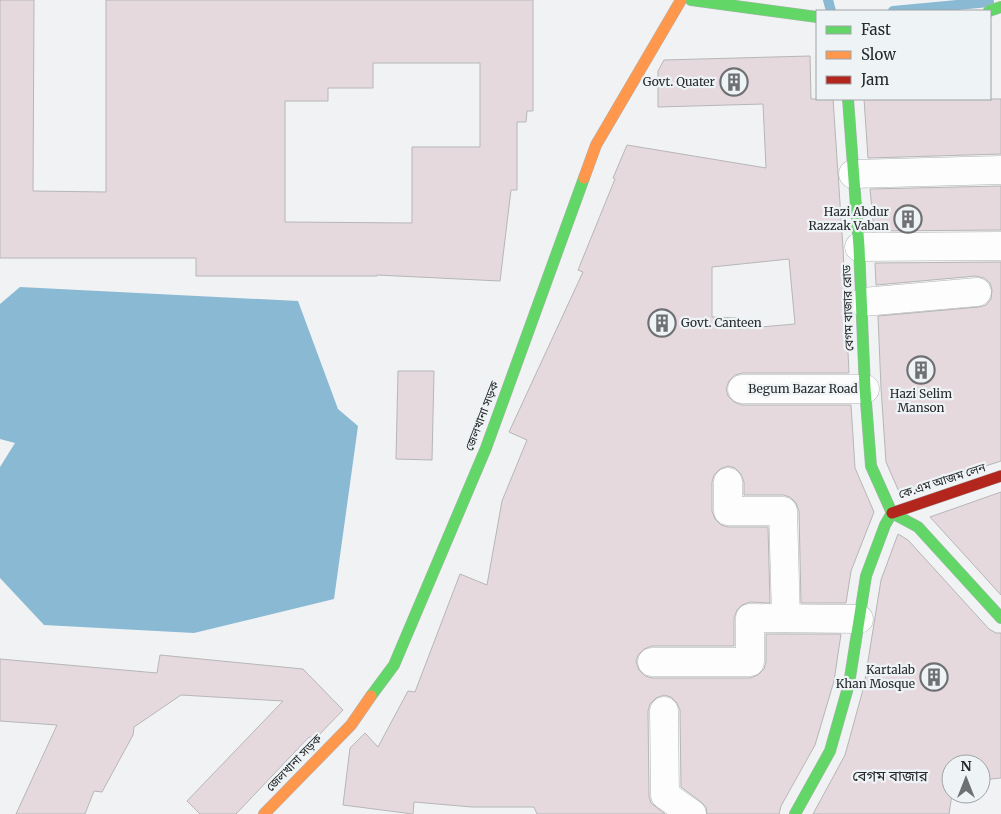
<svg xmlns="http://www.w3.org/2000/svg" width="1001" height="814" viewBox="0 0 1001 814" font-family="Merriweather,'Noto Sans Bengali',serif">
<rect width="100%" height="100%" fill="#f0f2f4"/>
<!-- water -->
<polygon fill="#8ab9d4" points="20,287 298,301 338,409 358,426 334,599 194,633 44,625 0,578 0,467 15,443 0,439 0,304"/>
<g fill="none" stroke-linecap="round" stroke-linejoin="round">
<!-- stream -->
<g stroke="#8ab9d4" stroke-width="10">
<polyline points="828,0 831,11"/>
<polyline points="893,11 989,2"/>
</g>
</g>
<!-- building -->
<g fill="#e6d9de" stroke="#b6b6b7" fill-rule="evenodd">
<path d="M0,0H34L33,191L106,192V0H533V111H527L526,122H517V190H511L500,281L377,275V276H196V258H0ZM373,63H480V147H412V223L285,222V101H328V88H373Z"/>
<path d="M810,56L811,99H833L843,248L849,373H742L735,375L729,381L726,389L728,396L734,402L742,405H851L855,468L874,512L851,571L846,603H801L799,511L796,503L790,497L783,495H744V482L741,474L735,468L728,466L720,469L714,475L712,482V511L715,519L721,525L728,527H768L770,603L750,602L742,605L737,610L734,618V646H652L644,649L638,655L636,662L639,670L645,676L652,678H750L758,675L764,669L766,662V634H841L834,681L815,745L781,806L779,814H707L706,807L701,802L681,787L680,710L677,703L671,697L664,695L656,698L650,704L648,711L649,796L651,803L665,814H537L534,807H472L414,802L413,814L343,805L350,748L365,733L378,747L408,691L415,692L460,574L487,585L502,501L527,440L509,432L583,272L578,270L615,179L613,178L627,145L766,168L763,104L658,107V71L664,60ZM789,259L795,324L738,329V318L712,317V267Z"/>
<polygon points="864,99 1001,99 1001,154 868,158"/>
<polygon points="1001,186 1001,230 874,231 870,189"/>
<polygon points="1001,262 1001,461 900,494 886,462 881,388 878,316 979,307 986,305 991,299 992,290 990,283 984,278 976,276 876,285 875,263"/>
<polygon points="398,371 434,371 432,460 396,459"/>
<polygon points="1001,492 1001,595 930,517"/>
<polygon points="898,534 908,540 989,629 996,633 1001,633 1001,778 981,780 981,764 951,764 951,794 952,794 949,814 813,814 845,755 864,686 881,580"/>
<polygon points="160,655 303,669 343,710 316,738 309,737 236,814 200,814 187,801 283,701 181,695 134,727 133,735 102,792 94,791 85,814 16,814 57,725 0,721 0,659 157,673"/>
</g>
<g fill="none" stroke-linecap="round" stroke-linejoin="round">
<!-- street casing -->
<g stroke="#b1b3b5" stroke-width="29">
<g id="street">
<polyline points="853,174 1001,170"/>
<polyline points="859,247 1001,246"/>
<polyline points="863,302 977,292"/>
<polyline points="742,389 865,389"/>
<polyline points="728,482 728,511 783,511 786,618"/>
<polyline points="652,662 750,662 750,618 859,619"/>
<polyline points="664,711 665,795 692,814"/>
</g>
</g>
<!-- fast casing -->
<g stroke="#b1b3b5" stroke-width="12">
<g id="fast">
<polyline points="691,0 817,17"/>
<polyline points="989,11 1001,7"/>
<polyline points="848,99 859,247 865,389 871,466 892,513"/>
<polyline points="892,513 918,527 1001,618"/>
<polyline points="371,696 394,665 486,448 584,178"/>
<polyline points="795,814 830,751 849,684 866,576 885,525 892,513"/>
</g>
</g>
<!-- slow casing -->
<g stroke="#b1b3b5" stroke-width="12">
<g id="slow">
<polyline points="584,178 596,145 681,0"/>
<polyline points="264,814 351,725 371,696"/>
</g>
</g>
<!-- jam casing -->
<g stroke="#b1b3b5" stroke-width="12">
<polyline id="jam" points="892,513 1001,476"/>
</g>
<!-- street -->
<use href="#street" stroke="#fdfdfd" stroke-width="28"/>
<!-- fast -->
<use href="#fast" stroke="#63d668" stroke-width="11"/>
<!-- slow -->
<use href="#slow" stroke="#ff974d" stroke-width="11"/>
<!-- jam -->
<use href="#jam" stroke="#b3261e" stroke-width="11"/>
</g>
<!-- icons -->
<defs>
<g id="building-ring" transform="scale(1.4375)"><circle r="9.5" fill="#eef3f6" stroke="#6e7071" stroke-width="1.5"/><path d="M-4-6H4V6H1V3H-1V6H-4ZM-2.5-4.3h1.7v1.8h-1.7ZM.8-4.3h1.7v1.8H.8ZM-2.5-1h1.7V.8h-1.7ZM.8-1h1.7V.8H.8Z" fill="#6e7071"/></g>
</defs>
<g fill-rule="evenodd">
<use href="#building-ring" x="734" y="82"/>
<use href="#building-ring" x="908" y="219"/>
<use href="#building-ring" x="662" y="323"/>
<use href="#building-ring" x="921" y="370"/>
<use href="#building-ring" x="934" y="677"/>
</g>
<g text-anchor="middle" stroke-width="4.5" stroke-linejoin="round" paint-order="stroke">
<!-- poi labels -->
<g font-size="12" fill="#282a2b" stroke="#eef3f6" text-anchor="end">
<text x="715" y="86">Govt. Quater</text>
<text x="889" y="216">Hazi Abdur<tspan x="889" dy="14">Razzak Vaban</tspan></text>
<text x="681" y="327" text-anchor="start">Govt. Canteen</text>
<text x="921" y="398" text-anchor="middle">Hazi Selim<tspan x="921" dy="14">Manson</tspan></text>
<text x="915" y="674">Kartalab<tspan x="915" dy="14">Khan Mosque</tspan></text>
</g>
<!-- street labels -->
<g font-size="12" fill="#282a2b" stroke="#eef3f6">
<text transform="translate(848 308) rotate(-92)" y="4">বেগম বাজার রোড</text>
<text x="803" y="393">Begum Bazar Road</text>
<text transform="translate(482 416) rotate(-69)" y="4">জেলখানা সড়ক</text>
<text transform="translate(942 481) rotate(-18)" y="4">কে.এম আজম লেন</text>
<text transform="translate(294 763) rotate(-46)" y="4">জেলখানা সড়ক</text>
</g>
<!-- quarter labels -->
<g font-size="15" fill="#282a2b" stroke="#eef3f6">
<text x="890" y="781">বেগম বাজার</text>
</g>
</g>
<!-- legend -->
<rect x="816" y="10" width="175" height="90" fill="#eef3f6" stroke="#9fa3a5"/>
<rect x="826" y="26" width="25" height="8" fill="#63d668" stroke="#9fa3a5"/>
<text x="861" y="35" font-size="15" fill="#282a2b">Fast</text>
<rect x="826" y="51" width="25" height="8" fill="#ff974d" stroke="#9fa3a5"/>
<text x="861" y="60" font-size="15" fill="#282a2b">Slow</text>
<rect x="826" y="76" width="25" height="8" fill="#b3261e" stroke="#9fa3a5"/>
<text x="861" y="85" font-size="15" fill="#282a2b">Jam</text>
<!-- north arrow -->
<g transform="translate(966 779)"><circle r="24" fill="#eef3f6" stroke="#9fa3a5"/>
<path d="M0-4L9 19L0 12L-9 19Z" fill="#6e7071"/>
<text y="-8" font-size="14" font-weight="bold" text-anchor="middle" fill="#282a2b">N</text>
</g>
</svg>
